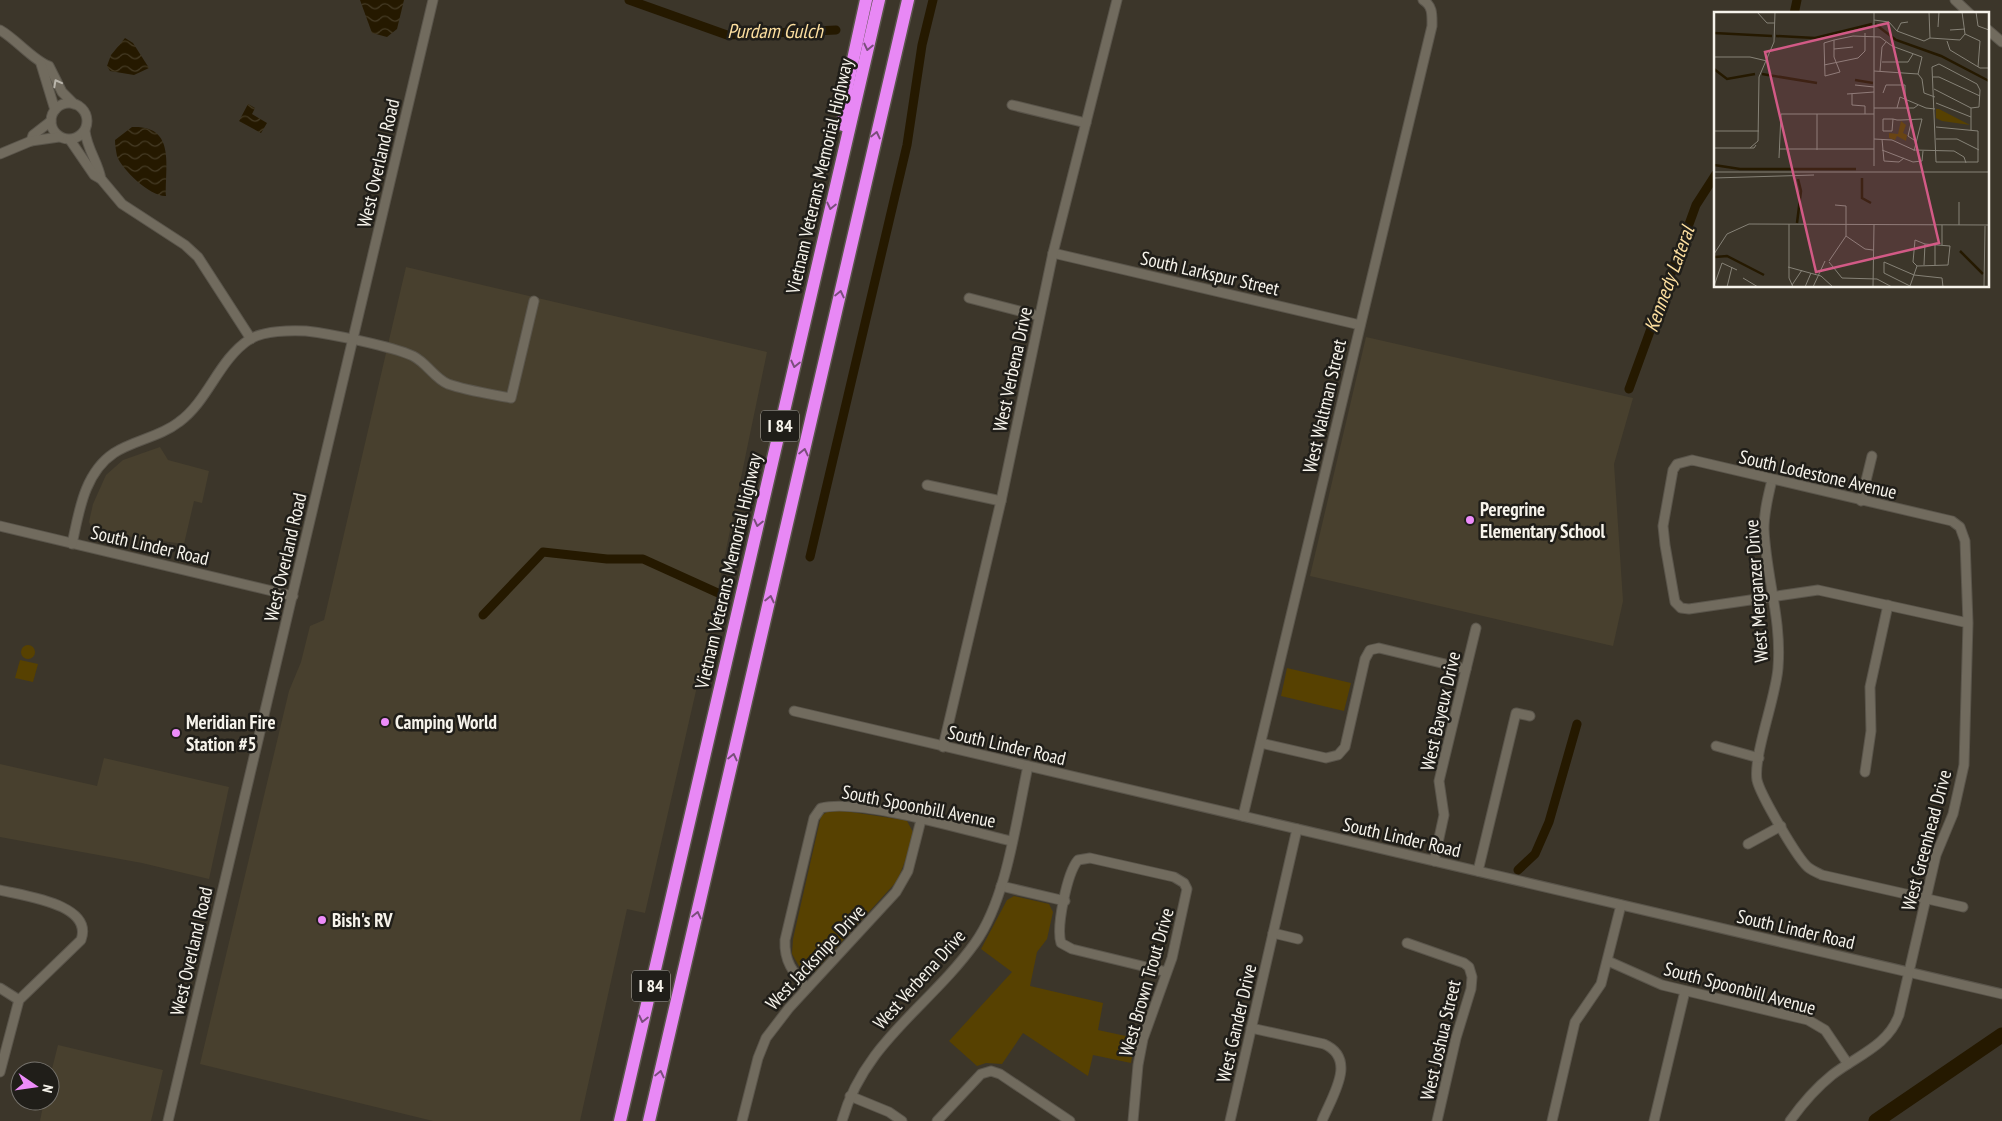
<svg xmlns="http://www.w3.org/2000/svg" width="2002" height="1121" viewBox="0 0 2002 1121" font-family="'PT Sans Narrow',sans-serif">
<defs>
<pattern id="water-waves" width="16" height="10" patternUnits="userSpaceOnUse" patternTransform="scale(1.25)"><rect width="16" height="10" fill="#251900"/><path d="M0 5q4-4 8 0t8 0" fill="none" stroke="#453b25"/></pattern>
</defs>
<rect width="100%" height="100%" fill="#3c362a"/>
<!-- built -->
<g fill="#48402e">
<polygon points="406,267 767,352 704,656 645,913 627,909 580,1121 433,1121 200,1064 289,691 301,662 310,626 324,620"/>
<polygon points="1366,337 1633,398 1614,464 1623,601 1613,646 1310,576"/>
<polygon points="160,447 168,460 209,471 202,503 194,501 184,544 125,536 92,528 89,522 93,504 106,475 123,460"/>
<polygon points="104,758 229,787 209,879 142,863 0,837 0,764 97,786"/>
<polygon points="58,1045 163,1070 151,1121 40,1121 44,1101 50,1101 50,1077"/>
</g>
<!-- park -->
<g fill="#574101">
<circle cx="28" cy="652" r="7"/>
<polygon points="20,660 38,664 33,682 15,678"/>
<polygon points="1287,668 1351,683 1344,711 1281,696"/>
<polygon points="831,809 904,820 907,821 913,832 906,859 897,881 815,971 802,971 792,954 793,939 821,816"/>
<polygon points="1014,896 1049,904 1053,912 1047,939 1037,952 1030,986 1103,1003 1098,1030 1135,1038 1131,1063 1093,1055 1088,1076 1023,1033 1002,1064 986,1063 977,1066 949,1041 1012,972 981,949 1007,900"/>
</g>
<!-- water -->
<g fill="url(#water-waves)">
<polygon points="360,0 404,0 397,29 387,37 372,33"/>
<polygon points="125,38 133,43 149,68 134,75 110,71 107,66 111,55"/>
<polygon points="248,104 255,108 252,114 267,123 261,133 239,121"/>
<path d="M132,127C176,125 165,165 166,196C151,197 122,170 117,156C116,151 115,145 115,140Z"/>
</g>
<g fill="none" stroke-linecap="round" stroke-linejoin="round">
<!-- canal -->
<g stroke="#251900" stroke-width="9">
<polyline points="629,0 727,35 836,30"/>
<polyline points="1794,14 1797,0"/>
<polyline points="1629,389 1696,205 1716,174"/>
<polyline points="810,557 907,145 922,45 933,0"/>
<polyline points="483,615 543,552 607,559 643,559 718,593"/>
<polyline points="1518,870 1535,854 1549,822 1577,724"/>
</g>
<!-- river -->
<polyline stroke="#251900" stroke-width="15" points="1876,1121 2002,1035"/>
<!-- minor casing -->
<g stroke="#5a554b" stroke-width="11">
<g id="minor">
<polyline points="1955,0 1970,14"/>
<path d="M0,30C16,39 34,61 49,66L62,92L74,104"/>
<polyline points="1988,30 2002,42"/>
<polyline points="41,64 55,110"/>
<circle cx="69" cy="121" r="18"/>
<polyline points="1012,105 1086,123"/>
<path d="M85,131C87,149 98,162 101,179"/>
<polyline points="70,140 94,175 101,179 122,204 185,245 198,257 251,339"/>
<polyline points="31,141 33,135 51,121"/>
<polyline points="0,154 31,141 59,137"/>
<polyline points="1053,253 1360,325"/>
<polyline points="969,298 1039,316"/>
<path d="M1772,480C1768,496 1764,512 1764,529C1766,576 1782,620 1778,668C1776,697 1753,756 1757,780C1760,794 1798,860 1809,868C1813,871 1818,873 1822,875L1963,907"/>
<polyline points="927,485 1001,501"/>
<polyline points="1861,501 1872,456"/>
<polyline points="0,526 293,596"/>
<path d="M72,544C79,512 84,473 114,453C134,440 160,437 179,422C209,400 218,360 250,339C264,331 290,330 306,331C331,334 391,346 413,356C427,363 434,378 448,384C468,391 491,394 511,398L534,301"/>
<polyline points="794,711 2002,994"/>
<polyline points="1261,743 1326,758 1338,755 1345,747 1365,659 1370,650 1379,648 1466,669"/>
<polyline points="1716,746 1759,758"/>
<polyline points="943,747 1001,501 1053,253 1117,0"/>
<polyline points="1865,772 1871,731 1870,687 1888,605"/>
<path d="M1243,816L1432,26C1432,15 1433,6 1423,0"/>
<polyline points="1748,844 1781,826"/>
<polyline points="1434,861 1444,815 1439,781 1476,628"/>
<polyline points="1478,871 1516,713 1530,716"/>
<polyline points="1001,886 1065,901"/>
<path d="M0,890C24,896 94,904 81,940L19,1000L0,1072"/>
<polyline points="1273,933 1298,939"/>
<polyline points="1407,943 1464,963 1469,967 1472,977 1471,989 1456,1038 1437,1121"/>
<polyline points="1608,961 1662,985 1808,1020 1825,1030 1848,1064"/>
<polyline points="0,988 19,1000"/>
<path d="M807,988C793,972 784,962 785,940L814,818L821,808C860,798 968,831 1011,841"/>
<path d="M1251,1028L1324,1044C1358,1059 1332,1096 1322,1121"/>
<polyline points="850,1096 889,1112 902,1121"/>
<polyline points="168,1121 433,0"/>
<polyline points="742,1121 758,1058 766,1038 789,1008 896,892 908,871 921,820"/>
<path d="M842,1121C864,1042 930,1006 975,943C1007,898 1016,821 1028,766"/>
<polyline points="937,1121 981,1074 991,1071 1000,1074 1070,1121"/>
<path d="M1133,1121L1138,1065L1143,1039L1172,958L1187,889L1184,883L1174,877L1090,858L1078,860C1067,873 1056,927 1061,943L1072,949L1167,972"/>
<polyline points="1230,1121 1297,829"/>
<polyline points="1552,1121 1575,1022 1601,984 1621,905"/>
<polyline points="1654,1121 1685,991"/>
<path d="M1790,1121C1802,1104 1816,1088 1832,1075C1856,1056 1888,1046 1899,1015L1936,855L1953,814L1964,765L1968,623L1965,541L1960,527L1952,521L1692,460L1677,464L1673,470L1663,526L1665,545L1675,602L1681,608L1689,609L1818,590L1968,623"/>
</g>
</g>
<!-- highway casing -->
<g stroke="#5a554b" stroke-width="15">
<g id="highway">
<polyline points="843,125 847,87 866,0"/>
<polyline points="620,1121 879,0"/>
<polyline points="649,1121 908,0"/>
</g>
</g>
<!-- minor -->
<use href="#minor" stroke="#716b5e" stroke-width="9"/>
<!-- highway -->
<use href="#highway" stroke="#e888f5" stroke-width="12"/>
</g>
<!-- one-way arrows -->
<defs><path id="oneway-chevron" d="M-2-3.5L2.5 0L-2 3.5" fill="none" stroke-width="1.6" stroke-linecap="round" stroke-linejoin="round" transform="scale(1.25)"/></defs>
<g stroke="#7a4e7c">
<use href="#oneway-chevron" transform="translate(868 47) rotate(103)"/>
<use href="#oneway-chevron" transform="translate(876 135) rotate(-77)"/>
<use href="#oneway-chevron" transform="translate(831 206) rotate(103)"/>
<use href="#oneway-chevron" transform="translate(840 294) rotate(-77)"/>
<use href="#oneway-chevron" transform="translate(795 364) rotate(103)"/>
<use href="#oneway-chevron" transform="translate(804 452) rotate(-77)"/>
<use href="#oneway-chevron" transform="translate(758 523) rotate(103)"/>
<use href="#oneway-chevron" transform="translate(770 599) rotate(-77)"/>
<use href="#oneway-chevron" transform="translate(733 757) rotate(-77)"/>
<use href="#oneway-chevron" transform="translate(697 915) rotate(-77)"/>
<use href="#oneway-chevron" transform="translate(643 1019) rotate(103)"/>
<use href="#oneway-chevron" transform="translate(660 1074) rotate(-77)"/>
</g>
<use stroke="#bab6ac" href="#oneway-chevron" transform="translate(57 83) rotate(-118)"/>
<!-- markers -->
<g fill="#ed8cfa" stroke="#201e19" stroke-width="2">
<circle cx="1470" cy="520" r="5"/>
<circle cx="385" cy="722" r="5"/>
<circle cx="176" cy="733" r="5"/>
<circle cx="322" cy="920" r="5"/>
</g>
<g text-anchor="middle" stroke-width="5" stroke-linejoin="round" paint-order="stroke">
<!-- shield labels -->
<g fill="#201e19" stroke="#b6b3ac" stroke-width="1">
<rect x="761" y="410.5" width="38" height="31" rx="4"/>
<rect x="632" y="970.5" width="38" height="31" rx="4"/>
</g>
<g font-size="18" font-weight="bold" fill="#f6f3eb">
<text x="780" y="432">I 84</text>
<text x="651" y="992">I 84</text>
</g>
<!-- street labels -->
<g font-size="19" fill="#f6f3eb" stroke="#201e19">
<text transform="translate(378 163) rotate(-77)" y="7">West Overland Road</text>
<text transform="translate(819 176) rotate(-77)" y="7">Vietnam Veterans Memorial Highway</text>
<text transform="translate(1210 273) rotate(13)" y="7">South Larkspur Street</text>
<text transform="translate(1012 369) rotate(-78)" y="7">West Verbena Drive</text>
<text transform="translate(1324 406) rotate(-77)" y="7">West Waltman Street</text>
<text transform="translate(1818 474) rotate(13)" y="7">South Lodestone Avenue</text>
<text transform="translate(150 545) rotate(13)" y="7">South Linder Road</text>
<text transform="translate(285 557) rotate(-77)" y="7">West Overland Road</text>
<text transform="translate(728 571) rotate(-77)" y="7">Vietnam Veterans Memorial Highway</text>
<text transform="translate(1756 591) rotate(-94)" y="7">West Merganzer Drive</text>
<text transform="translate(1440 711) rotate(-77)" y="7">West Bayeux Drive</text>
<text transform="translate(1007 745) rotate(13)" y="7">South Linder Road</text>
<text transform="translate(919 806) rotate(11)" y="7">South Spoonbill Avenue</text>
<text transform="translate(1402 837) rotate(13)" y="7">South Linder Road</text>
<text transform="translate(1926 840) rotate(-75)" y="7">West Greenhead Drive</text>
<text transform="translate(1796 929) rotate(13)" y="7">South Linder Road</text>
<text transform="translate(191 951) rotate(-77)" y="7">West Overland Road</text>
<text transform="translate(815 957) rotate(-47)" y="7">West Jacksnipe Drive</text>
<text transform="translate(919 979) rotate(-48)" y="7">West Verbena Drive</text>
<text transform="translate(1146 982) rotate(-74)" y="7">West Brown Trout Drive</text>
<text transform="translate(1740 988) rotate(15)" y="7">South Spoonbill Avenue</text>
<text transform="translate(1236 1023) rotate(-77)" y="7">West Gander Drive</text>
<text transform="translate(1440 1040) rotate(-77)" y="7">West Joshua Street</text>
</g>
<!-- poi labels -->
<g font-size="19" font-weight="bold" fill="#f6f3eb" stroke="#201e19" text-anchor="start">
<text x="1480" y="516">Peregrine<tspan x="1480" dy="22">Elementary School</tspan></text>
<text x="186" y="729">Meridian Fire<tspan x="186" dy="22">Station #5</tspan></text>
<text x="395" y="729">Camping World</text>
<text x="332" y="927">Bish's RV</text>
</g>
<!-- water labels -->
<g font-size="20" font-style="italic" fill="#fddf9f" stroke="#201e19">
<text x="775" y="38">Purdam Gulch</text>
<text transform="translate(1669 279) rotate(-70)" y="7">Kennedy Lateral</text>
</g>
</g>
<!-- overview -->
<g transform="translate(1714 12)">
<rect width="275" height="275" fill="#3c362a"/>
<path d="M222,97H225L256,113L228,109L222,106ZM187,109L192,113L189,121L193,123L192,129L183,124L181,128L175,126V121L184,122Z" fill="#574101"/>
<path fill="none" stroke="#251900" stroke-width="2.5" d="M161,12L182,28L227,44L275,69M0,21L58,24M62,24L101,26L158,12M0,57L13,67L41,62M48,62L103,71M141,68L159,71M0,153L26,157H142M148,166V186L157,191M83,211L87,179L84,167M246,239L269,262M1,245L13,244L50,263"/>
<path fill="none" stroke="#868277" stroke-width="1" d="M43,0L53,11H61M215,0L216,26M248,0L251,22M262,0L264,14L275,18M160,8L175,10M175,10L183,19L210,29L216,26L246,28L251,22M224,15L225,0M236,18L251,17M183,19L187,11L194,10M251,22L266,29L264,55M120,28V45L126,60L111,64L110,31L120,28L139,24L166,25L178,34L208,45L204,62M233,29L236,38L266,56H275M120,37L139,35M0,45H36L53,49M168,50H194L199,42M110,53L144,46L151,39V21M160,59L204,62M166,59L168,35L172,30M204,62L208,67L210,81L221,85M219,65H225L266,84M141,73L160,75M220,77L257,96L265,95L266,78M169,81L172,73H191V86M133,82L160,80M138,82V93L151,94V102M222,91L257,105M160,96H200L204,93M183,96L186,85L212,96L221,97M257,96V118M179,107L178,119H169V107H179L183,108H187L208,107L200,139M198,107L194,124L203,130M222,115L264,119V150H222L218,55L225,52L263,72L266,78M0,119H45M160,127L178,128L200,138L240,139L250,145L252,151M168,127L170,149L185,150L190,146M222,127H243L265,138M42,133L40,136H36L44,129L45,65L60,30L61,0M0,136H36M65,137H160M103,138V102M168,138L199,150L208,149L209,139M65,146L67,102H160M160,154V0M0,160H275M0,166L100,163M121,193L132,194V224L151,237L159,238M75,212V266L79,275M245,213V190M228,233V213M0,242L13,222L35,212L275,213M115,249L132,224M115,250L128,266L163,267L178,275M210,253L211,232M221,253V233M74,255L107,264L119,275M29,266L44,275M78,273L88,258M0,274L8,251L23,258M196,274L203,254L199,250L201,228L211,232L236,234L234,253L203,254M196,274L170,261V250L200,263L228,266L229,275M13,275L18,255M91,275L97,261M99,275L111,249M159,275L160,213M270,275L271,214"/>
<path fill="#d25a86" fill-opacity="0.15" stroke="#d25a86" stroke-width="2.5" d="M174,11L225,231L102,260L51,40Z"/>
<rect width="275" height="275" fill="none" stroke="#f6f3eb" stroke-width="2.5"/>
</g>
<!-- north arrow -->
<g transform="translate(35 1086) rotate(103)"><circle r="24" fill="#201e19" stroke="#76736d"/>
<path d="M0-4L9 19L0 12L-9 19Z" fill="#ed8cfa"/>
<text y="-8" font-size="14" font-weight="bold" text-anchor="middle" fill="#f6f3eb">N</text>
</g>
</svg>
